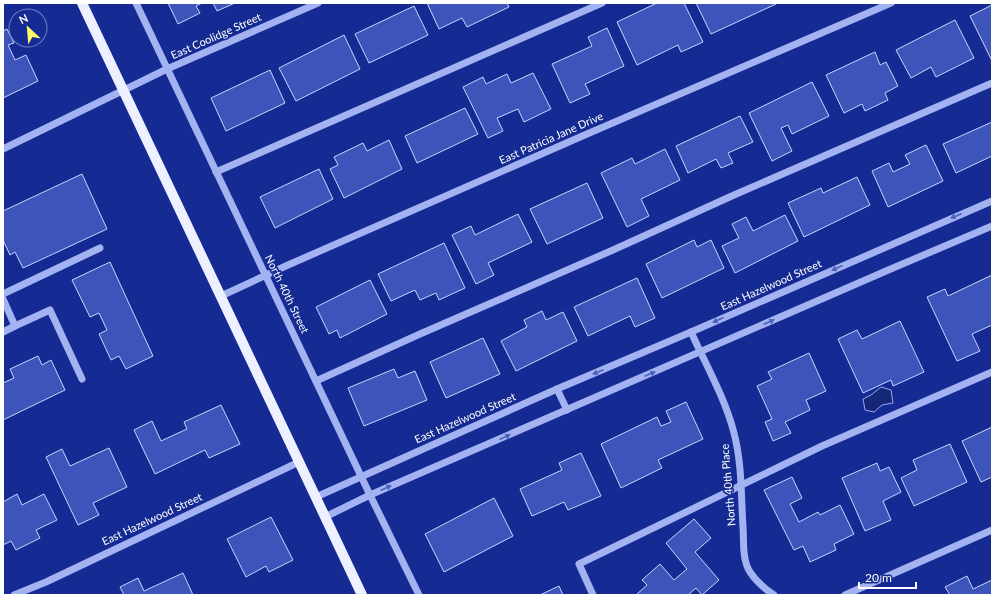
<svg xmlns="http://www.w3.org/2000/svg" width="995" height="598" viewBox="0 0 995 598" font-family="Lato,sans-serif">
<rect width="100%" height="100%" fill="#152b93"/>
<!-- water -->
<polygon fill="#172777" stroke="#95a9f4" points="881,387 891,390 893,403 882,405 874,412 865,410 863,399 871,395"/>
<!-- building -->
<g fill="#3d54bb" stroke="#cad4fc">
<polygon points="168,3 202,3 196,6 200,13 178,24"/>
<polygon points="213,3 235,3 217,11"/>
<polygon points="427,3 507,3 509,7 467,27 462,18 439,29"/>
<polygon points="657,3 684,3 703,42 681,52 678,45 637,65 617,22"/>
<polygon points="696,3 776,3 776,4 711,34"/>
<polygon points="992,5 992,61 970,16"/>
<polygon points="414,6 428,35 369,63 355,34"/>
<polygon points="955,20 974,58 936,77 931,67 911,78 896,50"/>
<polygon points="607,28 624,66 585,84 590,94 570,103 552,64 592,46 588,37"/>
<polygon points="7,29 14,43 8,45 15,60 26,55 38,81 3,98 3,31"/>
<polygon points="344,35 360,69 296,101 279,68"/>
<polygon points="875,52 880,65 886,62 898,86 885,93 888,100 865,111 862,104 844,113 826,75"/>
<polygon points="270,70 285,103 226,131 211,98"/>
<polygon points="533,73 551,109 524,122 518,109 497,118 503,131 488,138 463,87 483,77 486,84 507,74 511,83"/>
<polygon points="812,82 829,116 792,134 788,125 781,128 792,151 772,161 749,113"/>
<polygon points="465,108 478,134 417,163 405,136"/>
<polygon points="740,116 753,142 728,153 733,163 721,168 716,159 688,173 676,146"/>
<polygon points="992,122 992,156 956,173 943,144"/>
<polygon points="389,140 402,169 344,198 330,169 338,165 334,157 363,143 367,151"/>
<polygon points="926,145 943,181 888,207 872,171 889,163 893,172 910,164 905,155"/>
<polygon points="665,149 680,180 641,199 649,216 627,227 601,173 632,158 635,164"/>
<polygon points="319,169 333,199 275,228 260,197"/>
<polygon points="82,174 107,229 23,268 15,252 10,255 3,240 3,211"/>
<polygon points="857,177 870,205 804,237 788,203 821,188 823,193"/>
<polygon points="587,183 603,218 547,244 530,209"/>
<polygon points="518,214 532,242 488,263 494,275 476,284 452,235 471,226 475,235"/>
<polygon points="785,215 798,241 735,273 722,246 739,238 732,224 746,217 753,231"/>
<polygon points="694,240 697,247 711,240 724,268 662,298 646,264"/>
<polygon points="444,243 465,288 439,300 436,293 420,300 415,290 391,301 378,274"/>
<polygon points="110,262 153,356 126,369 119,356 111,360 99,334 107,330 99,313 90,317 72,280"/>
<polygon points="992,275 992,325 972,334 980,351 957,361 927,297 945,289 948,296"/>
<polygon points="637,278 655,318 635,327 630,316 588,336 574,307"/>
<polygon points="370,280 387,314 340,338 337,330 329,334 316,307"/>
<polygon points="542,311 546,320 563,312 577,341 516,371 501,341 527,327 524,320"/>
<polygon points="900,321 924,372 893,386 891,380 863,393 838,339 857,330 862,339"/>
<polygon points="483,338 500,374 446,398 430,362"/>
<polygon points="809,353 826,391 806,400 810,410 785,422 791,433 773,441 765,422 772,419 757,386 772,379 768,372"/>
<polygon points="38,356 42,365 51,360 65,390 3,420 3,383 14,378 10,369"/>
<polygon points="394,369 398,378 415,371 427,400 364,426 348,388"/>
<polygon points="686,402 703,439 658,460 662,468 621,488 601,444 657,417 661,426 671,422 666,411"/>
<polygon points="221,405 240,444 209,458 205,450 155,474 134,430 152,421 161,441 187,429 184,422"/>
<polygon points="992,427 992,477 981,482 962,441"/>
<polygon points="950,444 967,482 914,506 901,478 917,470 913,460"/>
<polygon points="109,448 127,487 93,503 99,515 78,525 46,457 62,449 70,466"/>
<polygon points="581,453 601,496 568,510 564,502 532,516 520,489 562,470 559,463"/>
<polygon points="877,463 880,471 889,467 901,492 883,501 891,520 865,531 842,478"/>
<polygon points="792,477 802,498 790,504 799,522 818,512 820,515 840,505 854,534 834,544 836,550 810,562 803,546 794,550 764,490"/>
<polygon points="17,494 22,505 44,494 57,520 36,530 40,538 16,550 11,541 3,545 3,502"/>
<polygon points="494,498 513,536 444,572 425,534"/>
<polygon points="271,517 293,560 269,572 266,566 246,577 227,539"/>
<polygon points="694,519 711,538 695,552 719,580 702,595 696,588 688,595 638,595 637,594 647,585 642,580 660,564 674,580 687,569 666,543"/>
<polygon points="183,573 193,595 124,595 120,587 138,578 144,591"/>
<polygon points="967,576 973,589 992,580 992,595 950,595 945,587"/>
<polygon points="559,586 563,595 540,595"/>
</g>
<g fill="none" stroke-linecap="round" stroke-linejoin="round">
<!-- minor -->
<g stroke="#a3b2f1" stroke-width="7">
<polyline points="136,3 370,495 419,595"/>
<polyline points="3,149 167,69 318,3"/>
<polyline points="216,172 602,3"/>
<polyline points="3,294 100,248"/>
<polyline points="221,296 288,265 587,134 891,3"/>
<polyline points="3,299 15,326 3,332"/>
<polyline points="15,326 50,310 82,379"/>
<path d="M691,332C706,365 725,398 734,433C742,463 741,496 743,527C744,541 742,560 750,572C756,581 765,589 774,595"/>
<polyline points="316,381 420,334 613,250 734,195 992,83"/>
<polyline points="557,389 567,410"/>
<polyline points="316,497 557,389 691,332 992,201"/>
<polyline points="325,517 370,495 893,268 992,226"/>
<polyline points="14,595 46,582 299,462"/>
<polyline points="593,595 579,564 822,446 992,372"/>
<polyline points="845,595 992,530"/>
</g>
<!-- major -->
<polyline stroke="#edf0ff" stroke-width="10" points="82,3 362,595"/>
</g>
<!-- one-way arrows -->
<defs><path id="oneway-solid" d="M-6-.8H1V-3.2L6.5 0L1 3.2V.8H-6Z"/></defs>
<g fill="#4e61b9">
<use href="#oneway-solid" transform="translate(956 216) rotate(157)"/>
<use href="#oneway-solid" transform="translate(837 268) rotate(156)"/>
<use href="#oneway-solid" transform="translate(718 320) rotate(156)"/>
<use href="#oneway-solid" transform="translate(769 322) rotate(-24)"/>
<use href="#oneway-solid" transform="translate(598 372) rotate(157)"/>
<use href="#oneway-solid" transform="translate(650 374) rotate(-23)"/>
<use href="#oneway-solid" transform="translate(505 437) rotate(-24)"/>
<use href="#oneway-solid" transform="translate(386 488) rotate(-24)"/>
</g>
<g text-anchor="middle" stroke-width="3.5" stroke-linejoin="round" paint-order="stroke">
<!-- street labels -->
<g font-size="11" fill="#fff" stroke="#152b93">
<text transform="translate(216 36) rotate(-24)" y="4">East Coolidge Street</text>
<text transform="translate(551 138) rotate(-24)" y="4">East Patricia Jane Drive</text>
<text transform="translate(771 285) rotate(-24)" y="4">East Hazelwood Street</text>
<text transform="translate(287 294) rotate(64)" y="4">North 40th Street</text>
<text transform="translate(465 418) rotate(-24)" y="4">East Hazelwood Street</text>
<text transform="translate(728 485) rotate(-95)" y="4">North 40th Place</text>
<text transform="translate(152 519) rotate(-25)" y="4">East Hazelwood Street</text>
</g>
</g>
<!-- border -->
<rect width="995" height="598" fill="none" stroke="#ffffff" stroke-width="8"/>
<!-- north arrow -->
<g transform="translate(28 28) rotate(334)"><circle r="19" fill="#152b93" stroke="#7380be"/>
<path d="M0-3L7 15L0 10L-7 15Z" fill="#fffb63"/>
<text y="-6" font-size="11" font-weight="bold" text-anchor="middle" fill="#ffffff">N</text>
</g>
<!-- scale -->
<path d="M859 582v6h57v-6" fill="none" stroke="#ffffff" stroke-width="2"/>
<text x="865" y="582" font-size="12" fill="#ffffff" stroke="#152b93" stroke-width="3" paint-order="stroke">20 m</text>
</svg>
